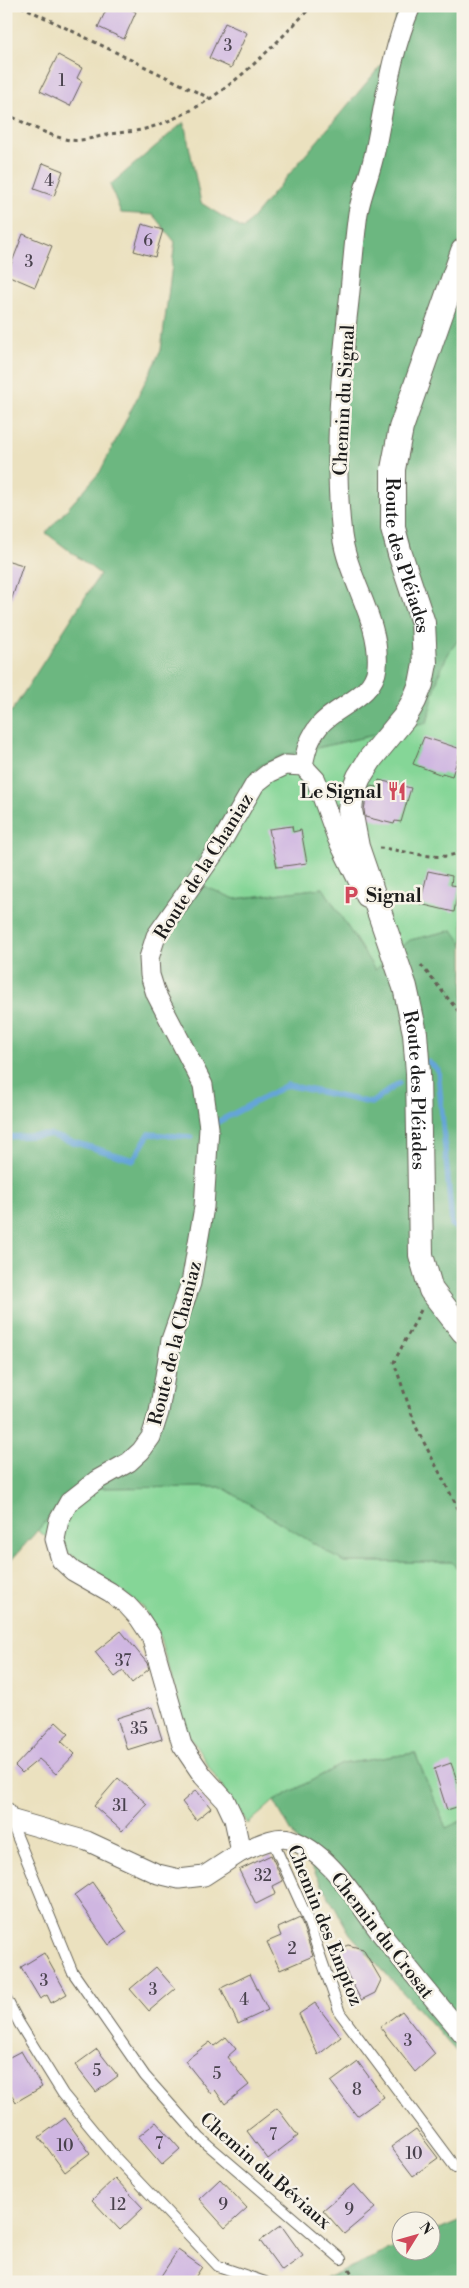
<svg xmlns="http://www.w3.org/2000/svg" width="469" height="2288" viewBox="0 0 469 2288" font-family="'Libre Bodoni',serif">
<rect width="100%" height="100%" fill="#f7f3e8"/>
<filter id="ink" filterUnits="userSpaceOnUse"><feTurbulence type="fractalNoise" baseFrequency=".02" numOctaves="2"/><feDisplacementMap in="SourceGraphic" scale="10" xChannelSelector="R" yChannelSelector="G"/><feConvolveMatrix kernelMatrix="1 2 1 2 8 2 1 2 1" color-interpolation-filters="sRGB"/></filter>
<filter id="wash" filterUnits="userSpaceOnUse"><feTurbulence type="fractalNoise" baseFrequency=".0096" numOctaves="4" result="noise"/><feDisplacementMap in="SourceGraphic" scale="20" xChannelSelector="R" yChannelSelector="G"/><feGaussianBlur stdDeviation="1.12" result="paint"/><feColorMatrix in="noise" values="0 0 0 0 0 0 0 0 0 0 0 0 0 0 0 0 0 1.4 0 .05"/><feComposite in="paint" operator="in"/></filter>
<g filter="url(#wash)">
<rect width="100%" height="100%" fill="#ebe1bf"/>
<!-- green -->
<g fill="#85d697" stroke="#50795a">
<path d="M463,636V944L452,930L411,940L375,971L323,888L235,899L184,879L258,767L281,756L427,723C433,694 439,656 463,636Z"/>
<polygon points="222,1487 344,1562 452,1562 463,1575 463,1820 446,1829 415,1753 342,1764 274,1801 248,1824 233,1805 185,1729 160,1638 143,1607 37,1530 75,1488"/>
</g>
<!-- forest -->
<g fill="#6cb780" stroke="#446a4e">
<path d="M398,6H463V636C439,656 434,694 427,723L281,756L258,767L185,878L235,899L323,888L375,970L410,940L453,930L463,944V1575L452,1562H344L222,1487L75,1488L6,1566V711H12L100,574L46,533L100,472L161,350L175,242L153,215L121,213L110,185L184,122L201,203L243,229L389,56Z"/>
<polygon points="415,1753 446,1828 463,1820 463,2059 350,1934 274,1801 342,1764"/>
<polygon points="463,2219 463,2282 317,2282 401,2245 402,2250 432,2250 432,2232"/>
</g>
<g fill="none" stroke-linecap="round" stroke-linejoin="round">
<!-- stream -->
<g stroke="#65a5d8" stroke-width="5.5">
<polyline points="428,1062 438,1070 452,1225 463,1233"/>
<polyline points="214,1124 287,1085 371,1103 399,1083"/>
<polyline points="6,1137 50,1135 133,1160 149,1134 191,1137"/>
</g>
</g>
<g id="blocks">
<!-- building -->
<g fill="#cfb6e1">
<polygon points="108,6 134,6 132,10 136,12 124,39 98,27"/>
<polygon points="225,23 247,33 231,68 209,58"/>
<polygon points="58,55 82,68 77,78 82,81 70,106 40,91"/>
<polygon points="43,163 63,171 54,196 34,189"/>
<polygon points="142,224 163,230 155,257 134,251"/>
<polygon points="23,234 52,246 35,287 7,275"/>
<polygon points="6,560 23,565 9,607 6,607"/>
<polygon points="424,737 461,749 452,776 442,773 442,775 413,764"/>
<polygon points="379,780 411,788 401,822 395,821 394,824 365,817 364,810 367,793 370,786 377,787"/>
<polygon points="292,826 293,832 301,830 307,863 277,867 269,829"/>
<polygon points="428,871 452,876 451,885 459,886 454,912 420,904"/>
<polygon points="121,1631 147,1663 149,1669 132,1683 123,1671 115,1677 95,1652"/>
<polygon points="152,1707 162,1739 127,1750 117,1718"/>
<polygon points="56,1722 69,1734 61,1741 75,1754 56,1774 39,1759 22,1773 15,1766"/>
<polygon points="451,1763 463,1797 463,1805 447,1810 434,1769"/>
<polygon points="118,1778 147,1804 122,1831 94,1806"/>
<polygon points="196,1790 211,1808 196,1820 182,1802"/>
<polygon points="271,1855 283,1881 273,1886 276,1894 256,1904 239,1870"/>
<polygon points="92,1882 127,1932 109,1945 74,1895"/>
<polygon points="300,1918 313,1956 280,1970 267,1942 281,1936 278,1928"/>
<polygon points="348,1945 363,1949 381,1980 375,1993 361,2000 335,1951"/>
<polygon points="44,1953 67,1994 51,2003 47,1995 40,1999 21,1967"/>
<polygon points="156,1967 175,1989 149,2011 130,1989"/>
<polygon points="250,1974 268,2010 238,2024 221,1988"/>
<polygon points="315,2003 341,2037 318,2055 299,2014"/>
<polygon points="402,2011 435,2054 415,2072 380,2027"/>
<polygon points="226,2037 236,2049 227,2057 249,2085 225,2104 215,2090 211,2094 185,2061 210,2042 214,2046"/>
<polygon points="97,2049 118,2076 96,2092 75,2065"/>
<polygon points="21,2051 42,2087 16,2102 6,2085 6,2059"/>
<polygon points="358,2062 384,2097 357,2116 331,2082"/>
<polygon points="277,2108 298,2136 268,2159 247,2131"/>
<polygon points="65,2118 90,2153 65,2172 39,2137"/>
<polygon points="156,2122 180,2149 162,2165 138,2137"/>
<polygon points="416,2129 438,2158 413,2176 391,2147"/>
<polygon points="115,2178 143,2208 120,2230 92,2200"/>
<polygon points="220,2179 247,2208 225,2228 199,2199"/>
<polygon points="354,2184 375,2208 344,2234 323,2210"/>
<polygon points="281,2225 303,2256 282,2271 260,2241"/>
<polygon points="178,2250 202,2267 192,2282 157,2282"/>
</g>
</g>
</g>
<g filter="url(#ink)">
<use href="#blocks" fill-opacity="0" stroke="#646155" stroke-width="1"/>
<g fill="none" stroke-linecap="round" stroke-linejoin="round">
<!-- service casing -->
<g stroke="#646155" stroke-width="12">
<g id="service">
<polyline points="10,1819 72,1971 145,2076 200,2138 341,2259"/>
<polyline points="272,1840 306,1915 340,2013 455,2167"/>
<polyline points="6,1998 19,2023 63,2094 115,2157 218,2266 265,2282"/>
</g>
</g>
<!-- minor casing -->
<g stroke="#646155" stroke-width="21">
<g id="minor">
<path d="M303,766C306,750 309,738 320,725C337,705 374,697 377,667C381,621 348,580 342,535C333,457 340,379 349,301C352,272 354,242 358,213C362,192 371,172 375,151C385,102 391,52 411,6"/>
<polyline points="6,1812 10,1819 87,1841 158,1874 179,1879 204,1876 241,1852 234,1819 225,1800 203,1776 182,1745 151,1636 139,1618 127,1605 110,1592 73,1571 61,1560 55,1539 59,1520 69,1502 97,1480 129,1462 141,1451 151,1437 159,1412 171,1340 191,1283 204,1207 209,1128 203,1085 156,994 150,975 149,958 156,936 218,848 255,784 269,773 286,765 303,766 316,780 337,838 366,897"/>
<path d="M241,1852C254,1847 275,1835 289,1839C332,1853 357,1903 383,1936C409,1969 436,2002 463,2034"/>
</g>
</g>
<!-- tertiary casing -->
<g stroke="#646155" stroke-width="26">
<g id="tertiary">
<path id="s1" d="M463,251L401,428L393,469V528L400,554L423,623L425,663L421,684L414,701L404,718L371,758L359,777L352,794L350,810L357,847L405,987L415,1033L418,1073L421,1255L431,1290L463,1331"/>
</g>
</g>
<!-- path -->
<g stroke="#646155" stroke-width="3" stroke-dasharray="4 4" stroke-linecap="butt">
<polyline points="21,6 209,98"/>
<path d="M6,114C26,123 47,136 70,140C82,142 99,136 111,134C122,132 134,132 145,129C214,110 264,56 312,6"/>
<path d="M379,848C403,849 442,865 463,850"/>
<polyline points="421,965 463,1017"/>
<polyline points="421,1310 394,1362 416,1427 463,1518"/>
<polyline points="349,2269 358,2282"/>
<polyline points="348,2282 356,2279"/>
</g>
<!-- service -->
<use href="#service" stroke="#fff" stroke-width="10"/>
<!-- minor -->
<use href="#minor" stroke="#fff" stroke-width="19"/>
<!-- tertiary -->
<use href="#tertiary" stroke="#fff" stroke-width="24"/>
</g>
</g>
<!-- icons -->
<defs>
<g id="restaurant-bare" transform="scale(1.5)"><path d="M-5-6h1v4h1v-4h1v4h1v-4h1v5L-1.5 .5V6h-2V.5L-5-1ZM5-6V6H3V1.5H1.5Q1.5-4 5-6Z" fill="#d1495b" stroke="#f7f3e8" stroke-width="2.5" paint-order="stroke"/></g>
<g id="parking-bare" transform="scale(1.5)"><path d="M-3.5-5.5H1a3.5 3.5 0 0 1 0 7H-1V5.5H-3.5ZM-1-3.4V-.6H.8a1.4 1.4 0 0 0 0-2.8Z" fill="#d1495b" stroke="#f7f3e8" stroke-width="2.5" paint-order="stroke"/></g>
</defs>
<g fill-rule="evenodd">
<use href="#restaurant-bare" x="397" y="791"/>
<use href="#parking-bare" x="351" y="895"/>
</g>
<g text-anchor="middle" stroke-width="5" stroke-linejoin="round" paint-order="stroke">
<!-- number labels -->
<g font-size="16" fill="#49424d">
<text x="228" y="51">3</text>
<text x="62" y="86">1</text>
<text x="49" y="186">4</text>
<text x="148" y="246">6</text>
<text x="29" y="267">3</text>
<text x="123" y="1666">37</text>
<text x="139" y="1734">35</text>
<text x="120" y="1811">31</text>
<text x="263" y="1881">32</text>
<text x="292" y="1954">2</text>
<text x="44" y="1986">3</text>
<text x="153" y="1995">3</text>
<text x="244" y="2005">4</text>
<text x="408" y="2046">3</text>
<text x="97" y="2076">5</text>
<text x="217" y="2079">5</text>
<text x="357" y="2095">8</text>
<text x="273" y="2140">7</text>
<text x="159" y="2149">7</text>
<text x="65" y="2151">10</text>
<text x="414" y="2159">10</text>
<text x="118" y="2210">12</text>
<text x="223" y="2210">9</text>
<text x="349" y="2215">9</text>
</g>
<!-- street labels -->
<g font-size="19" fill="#1c1c1c" stroke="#f7f3e8">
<text transform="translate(343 400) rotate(-87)" y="7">Chemin du Signal</text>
<text dy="7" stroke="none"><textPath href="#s1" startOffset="318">Route des Pléiades</textPath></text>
<text transform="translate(203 866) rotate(-58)" y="7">Route de la Chaniaz</text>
<text dy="7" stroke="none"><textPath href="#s1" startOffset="886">Route des Pléiades</textPath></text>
<text transform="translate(174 1343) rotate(-76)" y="7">Route de la Chaniaz</text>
<text transform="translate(326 1925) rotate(68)" y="7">Chemin des Emptoz</text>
<text transform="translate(383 1935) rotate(52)" y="7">Chemin du Crosat</text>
<text transform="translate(266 2170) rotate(41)" y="7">Chemin du Béviaux</text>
</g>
<!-- poi labels -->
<g font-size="19" font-weight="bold" fill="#1c1c1c" stroke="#f7f3e8" text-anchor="end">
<text x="382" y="798">Le Signal</text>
<text x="366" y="902" text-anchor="start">Signal</text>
</g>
</g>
<!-- margin -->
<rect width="469" height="2288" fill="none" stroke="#f7f3e8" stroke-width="25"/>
<!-- north arrow -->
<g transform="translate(416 2236) rotate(53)"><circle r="24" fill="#f7f3e8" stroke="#9f9d96"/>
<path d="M0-4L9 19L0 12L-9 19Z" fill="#d1495b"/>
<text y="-8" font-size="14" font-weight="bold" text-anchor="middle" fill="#1c1c1c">N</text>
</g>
</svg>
